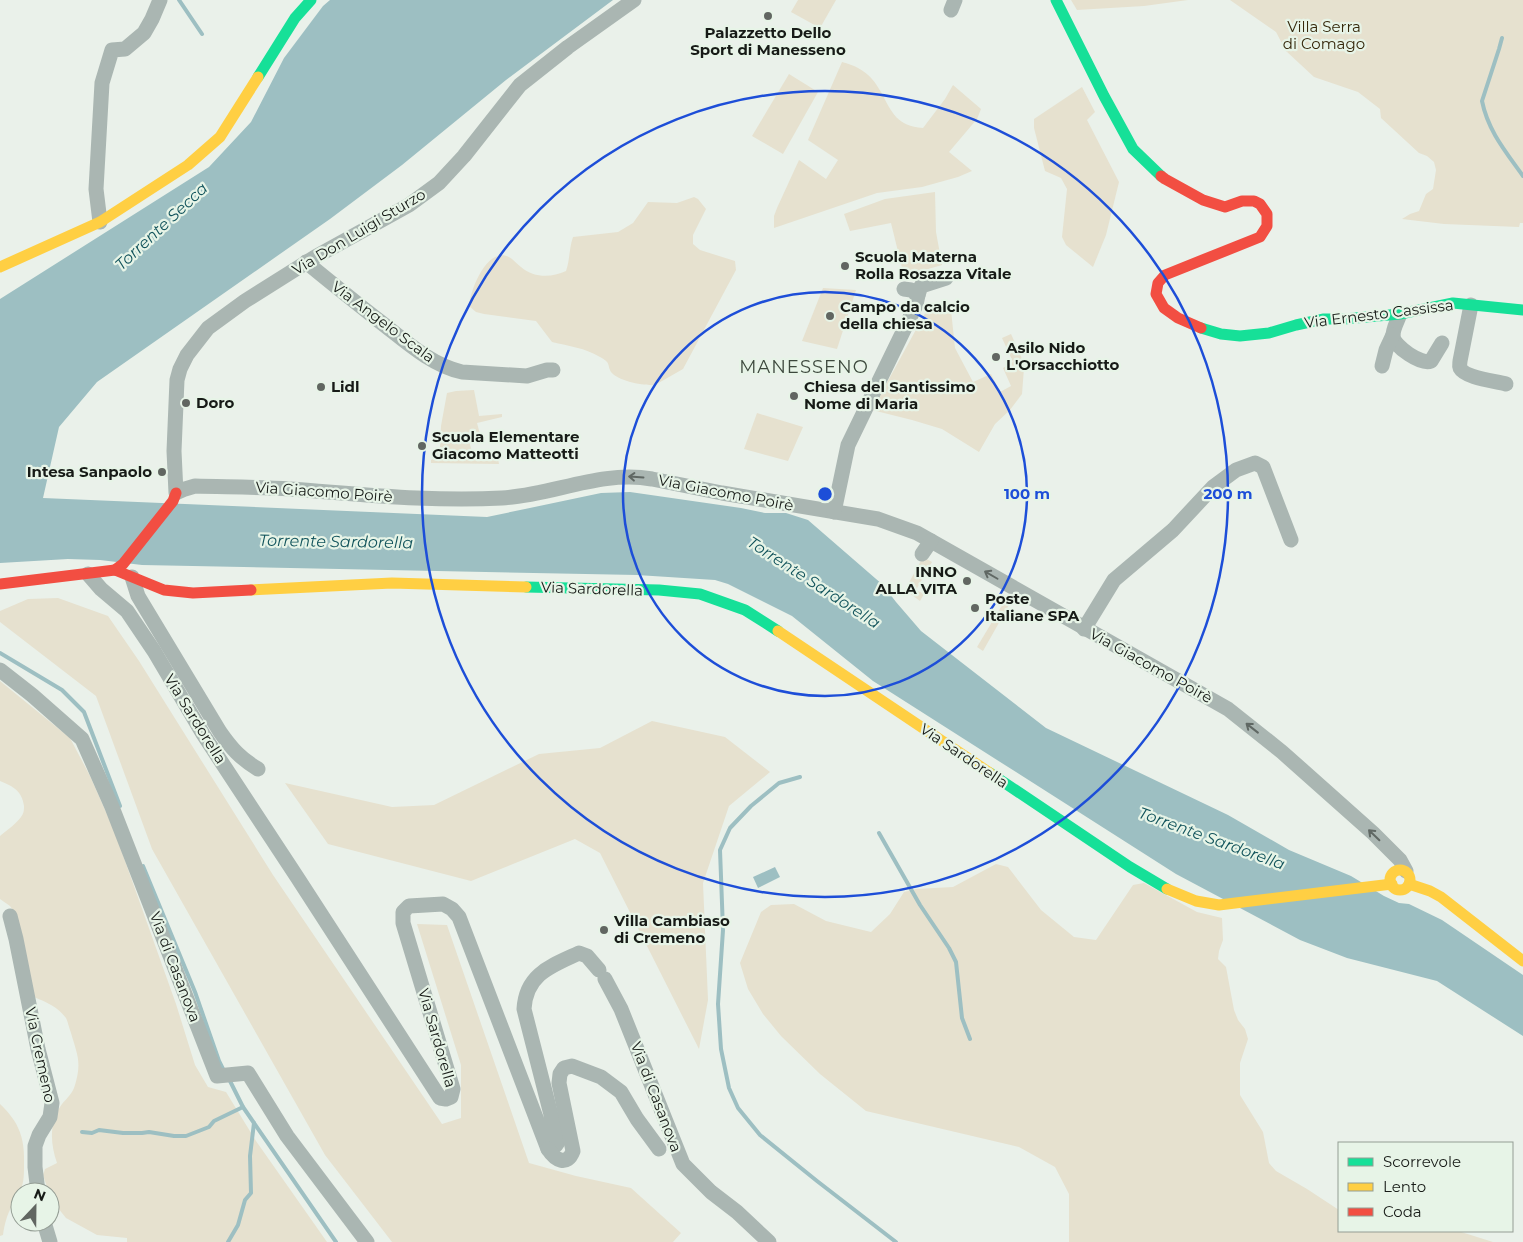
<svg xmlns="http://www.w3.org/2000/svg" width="1523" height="1242" viewBox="0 0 1523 1242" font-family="Montserrat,sans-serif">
<rect width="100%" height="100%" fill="#eaf1ea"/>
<!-- green -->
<g fill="#e6e1cf">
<polygon points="798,0 836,0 820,28 791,12"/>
<polygon points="1071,0 1188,0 1144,6 1077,10"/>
<polygon points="1230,0 1523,0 1523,223 1520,223 1519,227 1444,224 1402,219 1410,214 1419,211 1426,194 1433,189 1436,170 1434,162 1427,156 1419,153 1381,118 1380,109 1358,92 1314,77 1286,51 1276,32"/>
<path d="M842,62C854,65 864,70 872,79C876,83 878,88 881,92C892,113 897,126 923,128L945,99L953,85L981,109L977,119L949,152L972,171L958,177L922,187L877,193L774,228V216L777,208L799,160L826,179L838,160L808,140Z"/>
<polygon points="789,74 818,92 783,154 752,136"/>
<polygon points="1082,87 1095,112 1087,120 1119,182 1106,235 1093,267 1066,245 1062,237 1067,189 1061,178 1045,171 1034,128 1034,119"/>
<polygon points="935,192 936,232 942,265 904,276 891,223 850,231 844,214 885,199"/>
<path d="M694,197L698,199L706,209L693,235V244L700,250L735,261L736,270L683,369L655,385C644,386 618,381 611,372C607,364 611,363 600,357C585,348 569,346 552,342L536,321L484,314L476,312L469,306C470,291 487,246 509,257C513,259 517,264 521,267C534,278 551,278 566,271C570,260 569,248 573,237L618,232L633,223L648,202L677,203Z"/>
<polygon points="823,288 856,290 837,349 802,341"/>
<polygon points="940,309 951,310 955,348 973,382 991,374 1000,392 1011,386 1003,368 1013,362 1002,338 1011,334 1021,356 1024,368 1022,394 1010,410 995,424 979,452 942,429 912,420 872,410 924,315 927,311"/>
<polygon points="474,390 479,416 502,414 502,417 477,423 481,438 469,441 474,459 497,454 499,464 431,463 431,460 435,457 435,448 440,447 441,426 447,393 456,391"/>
<polygon points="757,413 803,427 788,461 744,449"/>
<polygon points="923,557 932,562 916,590 924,594 920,601 905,590"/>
<polygon points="58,598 108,616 139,661 273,875 442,1124 461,1118 461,1065 417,924 447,925 529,1163 576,1176 631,1188 681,1233 673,1242 392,1242 325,1155 152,849 96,696 0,622 0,611 28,599"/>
<polygon points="1004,602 1009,605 983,651 977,647"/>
<path d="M0,681L70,738L90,776L114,830L176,1004L195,1065L208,1087L226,1092L256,1141L327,1242H127V1238L97,1235L66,1218L58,1208L55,1196L47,1187L43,1175L45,1169L57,1163C50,1143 49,1122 62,1104C67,1098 73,1093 75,1085C82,1062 77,1054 71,1033C69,1028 68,1022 66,1018C58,1007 46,1002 34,997L17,916L10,906L0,899V836C7,830 16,824 21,817C24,813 24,810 24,806C22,791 13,786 0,781Z"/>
<polygon points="652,721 725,737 770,772 729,806 703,883 708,1000 699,1049 600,853 575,839 471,881 328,844 285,783 392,807 434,805 539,754 600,748"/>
<polygon points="996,864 1008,867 1041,910 1074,937 1096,940 1133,885 1144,883 1197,912 1222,918 1223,940 1219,951 1218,959 1226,967 1234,1010 1238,1020 1245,1029 1248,1039 1240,1063 1240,1095 1263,1132 1269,1163 1276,1171 1307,1189 1339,1210 1339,1231 1458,1231 1493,1242 1069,1242 1069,1194 1055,1167 1019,1147 866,1111 820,1074 781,1036 763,1014 748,989 740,963 761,912 771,905 794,904 826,921 871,932 890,914 904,892 916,889 953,887"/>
<path d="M0,1104C20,1123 25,1139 24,1166C24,1173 24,1182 21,1189C19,1195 15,1200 12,1206C7,1214 4,1226 3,1235L0,1236Z"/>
</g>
<!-- water -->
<g fill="#9dbfc2">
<polygon points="330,0 613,0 506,80 402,165 330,219 97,382 59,427 43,498 487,517 601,493 630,492 741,508 765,513 786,513 808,520 883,585 896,602 921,631 1046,728 1228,815 1289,850 1351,876 1384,896 1399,903 1409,904 1442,920 1523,975 1523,1036 1437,981 1347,958 1300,940 1176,874 873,681 792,616 728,584 715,580 637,575 142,565 100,560 68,559 0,563 0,299 209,167 251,122 284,58 323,6"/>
<polygon points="775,867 780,877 758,888 753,877"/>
</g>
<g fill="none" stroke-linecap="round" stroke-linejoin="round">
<!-- stream -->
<g stroke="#9dbfc2" stroke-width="4">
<polyline points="179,0 202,34"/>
<path d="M1502,38L1499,49L1482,101C1488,131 1506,152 1523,176"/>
<polyline points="0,653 62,690 84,712 120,806"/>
<polyline points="800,777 779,783 751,806 730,828 720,850 723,930 718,1004 721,1049 729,1088 738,1108 760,1135 817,1181 896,1242"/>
<polyline points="879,833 920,905 949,948 956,962 962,1018 970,1039"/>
<polyline points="143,866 195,992 219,1061 224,1071"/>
<polyline points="229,1079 243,1107 336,1242"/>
<polyline points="82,1132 92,1133 99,1130 123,1133 142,1133 149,1132 174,1136 186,1136 209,1127 214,1121 243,1107"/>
<polyline points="228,1242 238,1225 245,1200 251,1193 250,1156 254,1123"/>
</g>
<!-- street -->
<g stroke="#aab6b2" stroke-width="15">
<path d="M634,0L568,47L520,85L464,156L439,183L409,205L315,257L245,301L208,328L187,355L180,369L177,380L174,451L176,493L185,489L195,486C226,487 258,487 290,489C360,494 431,502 502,498C553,495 601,470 652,479L722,493L878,519L917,533L1228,709L1282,752L1373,833L1400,860L1406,871"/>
<polyline points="951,10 955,0"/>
<polyline points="100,222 96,189 102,83 112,50 125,49 144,33 152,19 160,0"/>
<path d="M306,262C330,282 354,301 378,320C403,339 430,365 462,372L527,376L547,370H553"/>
<polyline points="918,295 921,286 946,278"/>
<path d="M1471,305L1460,361C1460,363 1459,366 1460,368C1465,378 1496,381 1506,384"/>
<path d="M1400,314C1398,320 1392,330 1393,337C1395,347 1421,365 1431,361L1442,343"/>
<polyline points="1382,366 1386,350 1393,335"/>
<polyline points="834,512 848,445 916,305 918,295 911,290 904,289"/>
<polyline points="922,554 931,541"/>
<path d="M88,574L101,589L127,611L154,651L203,734L297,877L440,1098L446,1099L451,1097L453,1089L403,923V912L409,906L443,904L452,909L459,917L548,1149L556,1145L558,1142L524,1009C526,974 551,966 579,953L587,956L599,970"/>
<path d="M132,577L138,596L220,732C232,749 240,758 258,769"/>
<polyline points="1084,629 1114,580 1173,530 1213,487 1236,470 1255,463 1263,467 1291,540"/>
<polyline points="0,670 32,695 82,739 112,807 217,1076 248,1073 287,1136 367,1242"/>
<polyline points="10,916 16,939 38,1049 52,1103 50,1117 39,1135 35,1146 35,1167 38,1192"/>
<polyline points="605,979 621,1009 683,1164 711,1192 737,1212 769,1242"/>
<path d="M548,1149C555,1160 567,1167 573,1151L559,1083L560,1074L564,1068L572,1066L601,1077L621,1092L637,1119L659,1149"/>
<polyline points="44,1222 50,1242"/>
</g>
<!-- fast -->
<g stroke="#16e098" stroke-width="11">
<polyline points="1056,0 1104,96 1133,149 1161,176"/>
<polyline points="258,77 295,18 311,0"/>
<polyline points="1201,328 1221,334 1240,336 1269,333 1296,325 1324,319 1344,319 1400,314 1453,303 1523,310"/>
<polyline points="526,587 659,590 700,594 745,610 778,631"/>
<polyline points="990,773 1130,867 1167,889"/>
</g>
<!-- slow -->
<g stroke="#ffcf43" stroke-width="11">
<polyline points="0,267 100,222 188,165 220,137 258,77"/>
<polyline points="251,590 392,583 526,587"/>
<polyline points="778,631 990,773"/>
<circle cx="1400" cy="880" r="10"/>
<polyline points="1409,884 1430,891 1441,897 1523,961"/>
<polyline points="1167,889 1196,901 1219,905 1392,884"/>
</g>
<!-- jam -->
<g stroke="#f24e42" stroke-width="11">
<polyline points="1161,176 1165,179 1203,200 1225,207 1242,201 1254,201 1260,204 1267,214 1267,226 1260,237 1165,275 1158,283 1156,294 1164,308 1178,318 1201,328"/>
<polyline points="115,570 123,564 173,501 176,493"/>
<polyline points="0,584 115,570 164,590 193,593 251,590"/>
</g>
</g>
<!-- one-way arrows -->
<defs><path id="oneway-shaft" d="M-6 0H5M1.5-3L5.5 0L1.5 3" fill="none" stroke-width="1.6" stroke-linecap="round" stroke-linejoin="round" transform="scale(1.25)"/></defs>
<g stroke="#606864">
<use href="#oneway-shaft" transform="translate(636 477) rotate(-176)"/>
<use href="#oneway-shaft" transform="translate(991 575) rotate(-150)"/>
<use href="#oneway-shaft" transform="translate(1252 728) rotate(-142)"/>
<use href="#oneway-shaft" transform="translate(1374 835) rotate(-136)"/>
</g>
<!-- distance rings -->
<g fill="none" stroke="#1d4ed8" stroke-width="2.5">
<circle cx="825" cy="494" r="202"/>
<circle cx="825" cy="494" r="403"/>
</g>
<!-- markers -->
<g fill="#616661" stroke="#e7f4e7" stroke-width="2">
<circle cx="768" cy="16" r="5"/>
<circle cx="845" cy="266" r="5"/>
<circle cx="830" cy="316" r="5"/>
<circle cx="996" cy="357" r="5"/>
<circle cx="321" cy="387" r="5"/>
<circle cx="794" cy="396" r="5"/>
<circle cx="186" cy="403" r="5"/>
<circle cx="422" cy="446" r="5"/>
<circle cx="162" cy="472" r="5"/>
<circle cx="967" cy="581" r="5"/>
<circle cx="975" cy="608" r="5"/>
<circle cx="604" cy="930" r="5"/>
</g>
<g text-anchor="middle" stroke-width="4.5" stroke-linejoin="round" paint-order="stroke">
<!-- park labels -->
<g font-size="15" fill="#36280b" stroke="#e7f4e7">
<text x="1324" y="32">Villa Serra<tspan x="1324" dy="17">di Comago</tspan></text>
</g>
<!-- poi labels -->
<g font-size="15" font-weight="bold" fill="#171b17" stroke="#e7f4e7" text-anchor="start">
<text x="768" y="38" text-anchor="middle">Palazzetto Dello<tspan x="768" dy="17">Sport di Manesseno</tspan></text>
<text x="855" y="262">Scuola Materna<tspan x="855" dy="17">Rolla Rosazza Vitale</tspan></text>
<text x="840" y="312">Campo da calcio<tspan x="840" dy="17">della chiesa</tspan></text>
<text x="1006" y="353">Asilo Nido<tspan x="1006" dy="17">L'Orsacchiotto</tspan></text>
<text x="331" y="392">Lidl</text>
<text x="804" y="392">Chiesa del Santissimo<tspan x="804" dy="17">Nome di Maria</tspan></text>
<text x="196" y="408">Doro</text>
<text x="432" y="442">Scuola Elementare<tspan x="432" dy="17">Giacomo Matteotti</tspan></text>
<text x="152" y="477" text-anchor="end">Intesa Sanpaolo</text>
<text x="957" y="577" text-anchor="end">INNO<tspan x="957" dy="17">ALLA VITA</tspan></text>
<text x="985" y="604">Poste<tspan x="985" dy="17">Italiane SPA</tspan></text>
<text x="614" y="926">Villa Cambiaso<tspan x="614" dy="17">di Cremeno</tspan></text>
</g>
<!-- street labels -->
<g font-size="15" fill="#171b17" stroke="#e7f4e7">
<text transform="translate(359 232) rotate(-31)" y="5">Via Don Luigi Sturzo</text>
<text transform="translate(1379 314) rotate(-7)" y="5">Via Ernesto Cassissa</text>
<text transform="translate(383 322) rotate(37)" y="5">Via Angelo Scala</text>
<text transform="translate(324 492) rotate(4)" y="5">Via Giacomo Poirè</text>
<text transform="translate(726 493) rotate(11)" y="5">Via Giacomo Poirè</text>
<text transform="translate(592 589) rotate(2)" y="5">Via Sardorella</text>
<text transform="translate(1151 666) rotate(29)" y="5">Via Giacomo Poirè</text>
<text transform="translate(195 719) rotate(58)" y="5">Via Sardorella</text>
<text transform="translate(964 756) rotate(34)" y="5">Via Sardorella</text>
<text transform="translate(175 967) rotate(69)" y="5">Via di Casanova</text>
<text transform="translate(437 1038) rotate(74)" y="5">Via Sardorella</text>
<text transform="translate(40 1055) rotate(78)" y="5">Via Cremeno</text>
<text transform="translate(656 1097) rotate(69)" y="5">Via di Casanova</text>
</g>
<!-- water labels -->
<g font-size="16" font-style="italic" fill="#11535b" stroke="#e7f4e7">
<text transform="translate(161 226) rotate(-43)" y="6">Torrente Secca</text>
<text transform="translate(336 541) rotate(1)" y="6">Torrente Sardorella</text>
<text transform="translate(814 582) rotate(33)" y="6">Torrente Sardorella</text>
<text transform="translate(1212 838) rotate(20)" y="6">Torrente Sardorella</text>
</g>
<!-- quarter labels -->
<g font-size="18" letter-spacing="1" fill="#3d483d" stroke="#e7f4e7">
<text x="804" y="373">MANESSENO</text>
</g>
</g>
<circle cx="825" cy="494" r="8" fill="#1d4ed8" stroke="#e7f4e7" stroke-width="2.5"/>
<g font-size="15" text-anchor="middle" font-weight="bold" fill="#1d4ed8" stroke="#e7f4e7" stroke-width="4.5" stroke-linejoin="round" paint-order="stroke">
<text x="1027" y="499">100 m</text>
<text x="1228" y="499">200 m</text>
</g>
<!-- legend -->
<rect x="1338" y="1142" width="175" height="90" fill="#e7f4e7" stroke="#949d94"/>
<rect x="1348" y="1158" width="25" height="8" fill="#16e098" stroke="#949d94"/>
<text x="1383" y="1167" font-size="15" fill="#171b17">Scorrevole</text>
<rect x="1348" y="1183" width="25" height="8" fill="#ffcf43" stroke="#949d94"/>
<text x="1383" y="1192" font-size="15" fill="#171b17">Lento</text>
<rect x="1348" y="1208" width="25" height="8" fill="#f24e42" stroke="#949d94"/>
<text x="1383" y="1217" font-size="15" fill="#171b17">Coda</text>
<!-- north arrow -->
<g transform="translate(35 1207) rotate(22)"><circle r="24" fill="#e7f4e7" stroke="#949d94"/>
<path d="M0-4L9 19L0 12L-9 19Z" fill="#616661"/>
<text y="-8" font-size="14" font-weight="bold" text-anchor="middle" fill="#171b17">N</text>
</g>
</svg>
